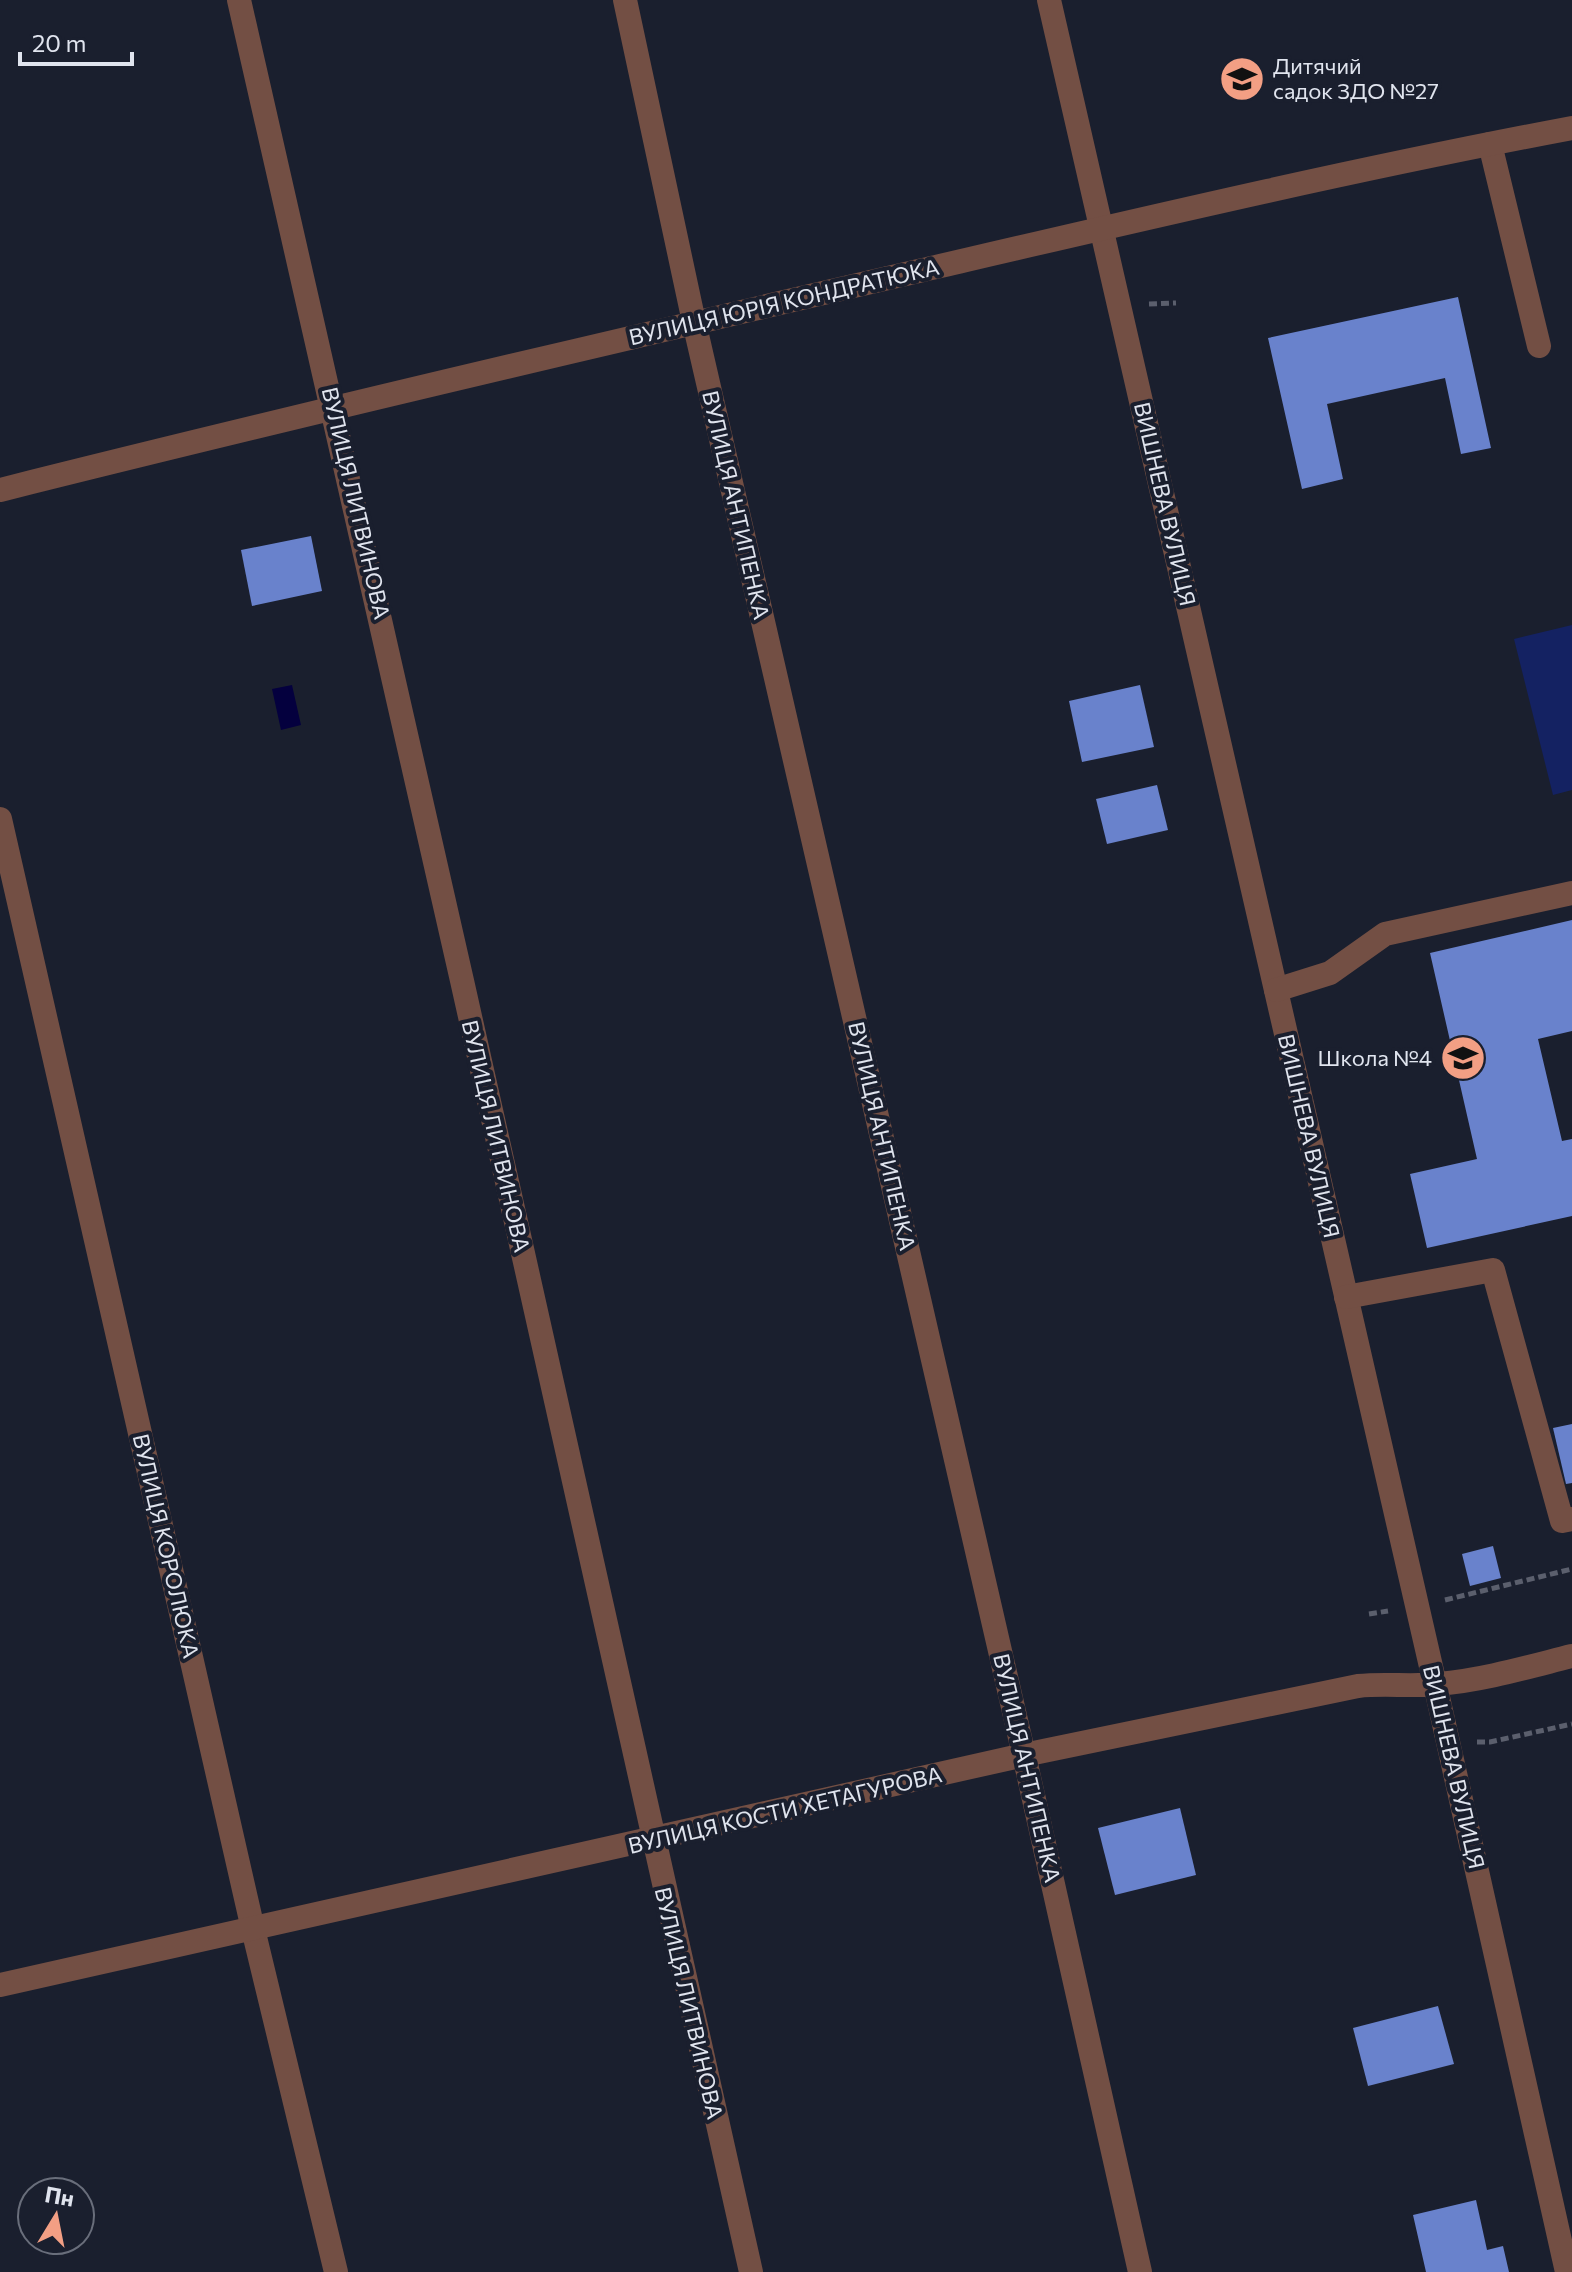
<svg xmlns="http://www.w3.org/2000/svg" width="1572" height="2272" viewBox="0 0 1572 2272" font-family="Commissioner,sans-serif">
<rect width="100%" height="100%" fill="#1a1f2e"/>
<!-- green -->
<polygon fill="#142262" points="1572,625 1572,790 1553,795 1514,639"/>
<!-- water -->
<polygon fill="#04003e" points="292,685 301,725 281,730 272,689"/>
<!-- building -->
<g fill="#6982cc">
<polygon points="1458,297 1491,448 1461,454 1445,378 1327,404 1343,479 1302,489 1268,338"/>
<polygon points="311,536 322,591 252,606 241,550"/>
<polygon points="1140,685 1154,747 1082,762 1069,701"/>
<polygon points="1157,785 1168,830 1107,844 1096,799"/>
<polygon points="1572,920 1572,1031 1538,1039 1562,1141 1572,1139 1572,1216 1427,1248 1410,1174 1477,1159 1430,953"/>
<polygon points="1572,1424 1572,1483 1566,1484 1553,1428"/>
<polygon points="1493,1546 1501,1578 1470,1586 1462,1554"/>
<polygon points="1180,1808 1196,1875 1115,1895 1098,1828"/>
<polygon points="1438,2006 1454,2064 1368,2086 1353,2028"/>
<polygon points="1476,2200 1487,2250 1503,2246 1509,2272 1426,2272 1413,2215"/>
</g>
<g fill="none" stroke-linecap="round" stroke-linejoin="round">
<!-- path -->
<g stroke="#5b5f6d" stroke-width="5" stroke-dasharray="8 4" stroke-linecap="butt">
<polyline points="1149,304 1176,303"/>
<polyline points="1445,1600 1572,1569"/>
<polyline points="1369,1614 1388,1611"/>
<polyline points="1477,1742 1490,1742 1572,1724"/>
</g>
<!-- minor -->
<g stroke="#734f44" stroke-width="24">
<path d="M239,0C416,756 578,1515 751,2272"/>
<polyline points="625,0 694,322 1024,1755 1140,2272"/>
<polyline points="1049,0 1435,1684 1567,2272"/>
<polyline points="1490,144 1539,346"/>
<path d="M0,490C307,413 614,341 923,270C1138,220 1354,169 1572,128"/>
<polyline points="0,819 253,1929 336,2272"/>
<polyline points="1276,990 1330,973 1385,934 1572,893"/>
<polyline points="1346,1297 1493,1270 1562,1521 1572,1519"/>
<path d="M0,1985L1024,1755L1358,1686C1385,1683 1411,1687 1438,1684C1484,1680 1528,1667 1572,1656"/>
</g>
</g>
<!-- icons -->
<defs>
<g id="school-disc" transform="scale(2.3)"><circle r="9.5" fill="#f39f84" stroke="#1a1f2e"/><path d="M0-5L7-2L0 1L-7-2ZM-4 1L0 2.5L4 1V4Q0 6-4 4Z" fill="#111"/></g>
</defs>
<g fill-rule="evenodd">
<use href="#school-disc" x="1242" y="79"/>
<use href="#school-disc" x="1463" y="1058"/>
</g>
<g text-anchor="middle" stroke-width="8" stroke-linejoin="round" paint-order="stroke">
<!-- poi labels -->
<g font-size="22" fill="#e0e4ee" stroke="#1a1f2e" text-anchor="start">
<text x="1273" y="74">Дитячий<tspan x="1273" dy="25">садок ЗДО №27</tspan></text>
<text x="1432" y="1066" text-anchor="end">Школа №4</text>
</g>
<!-- street labels -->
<g font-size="22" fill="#e0e4ee" stroke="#1a1f2e">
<text transform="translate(784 302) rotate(-13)" y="8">ВУЛИЦЯ ЮРІЯ КОНДРАТЮКА</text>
<text transform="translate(356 503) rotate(77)" y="8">ВУЛИЦЯ ЛИТВИНОВА</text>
<text transform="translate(1165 504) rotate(77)" y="8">ВИШНЕВА ВУЛИЦЯ</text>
<text transform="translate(736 505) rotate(77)" y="8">ВУЛИЦЯ АНТИПЕНКА</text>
<text transform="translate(496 1136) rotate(77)" y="8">ВУЛИЦЯ ЛИТВИНОВА</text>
<text transform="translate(882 1136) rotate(77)" y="8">ВУЛИЦЯ АНТИПЕНКА</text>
<text transform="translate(1309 1136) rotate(77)" y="8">ВИШНЕВА ВУЛИЦЯ</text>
<text transform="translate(166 1546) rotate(77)" y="8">ВУЛИЦЯ КОРОЛЮКА</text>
<text transform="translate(1454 1767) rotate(77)" y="8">ВИШНЕВА ВУЛИЦЯ</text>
<text transform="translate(1027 1768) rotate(77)" y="8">ВУЛИЦЯ АНТИПЕНКА</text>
<text transform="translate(785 1810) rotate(-13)" y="8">ВУЛИЦЯ КОСТИ ХЕТАГУРОВА</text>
<text transform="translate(689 2003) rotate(77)" y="8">ВУЛИЦЯ ЛИТВИНОВА</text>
</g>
</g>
<!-- north arrow -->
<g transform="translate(56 2216) rotate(10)"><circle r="38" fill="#1a1f2e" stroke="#696e7b" stroke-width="2"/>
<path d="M0-6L14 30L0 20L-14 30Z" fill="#f39f84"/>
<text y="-12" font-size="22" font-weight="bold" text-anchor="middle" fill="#e0e4ee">Пн</text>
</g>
<!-- scale -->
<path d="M20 52v12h112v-12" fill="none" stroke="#e0e4ee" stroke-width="4"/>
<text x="32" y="52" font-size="24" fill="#e0e4ee" stroke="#1a1f2e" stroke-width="6" paint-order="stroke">20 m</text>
</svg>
